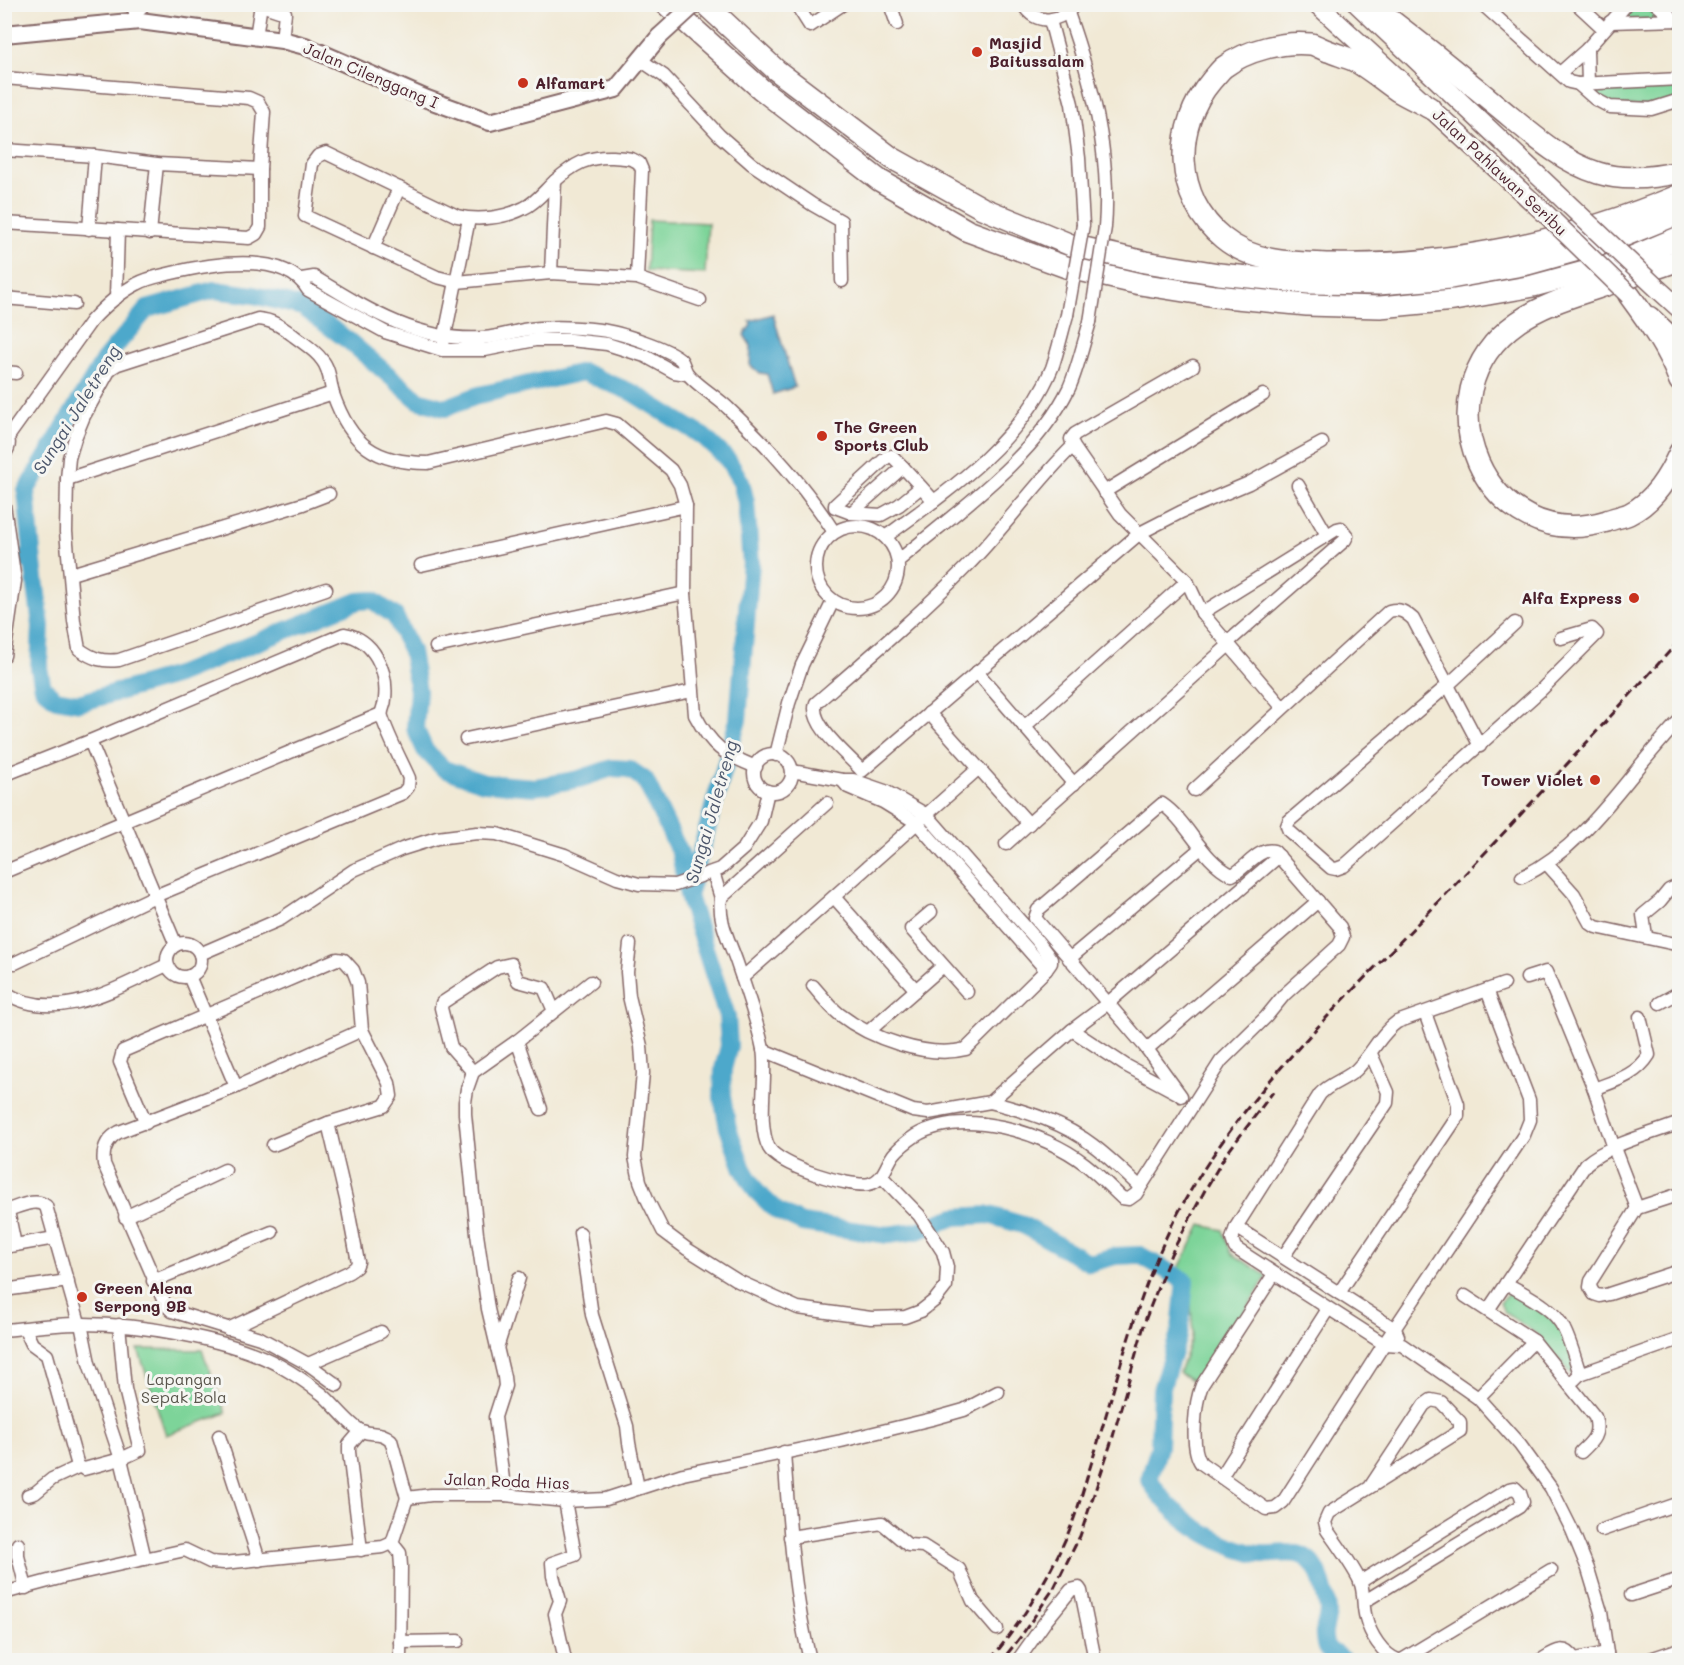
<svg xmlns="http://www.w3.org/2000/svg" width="1684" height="1665" viewBox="0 0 1684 1665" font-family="Mali,sans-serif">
<rect width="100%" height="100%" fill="#f6f6f2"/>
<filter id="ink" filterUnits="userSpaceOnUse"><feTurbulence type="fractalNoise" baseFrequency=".0167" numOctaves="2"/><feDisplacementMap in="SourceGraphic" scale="12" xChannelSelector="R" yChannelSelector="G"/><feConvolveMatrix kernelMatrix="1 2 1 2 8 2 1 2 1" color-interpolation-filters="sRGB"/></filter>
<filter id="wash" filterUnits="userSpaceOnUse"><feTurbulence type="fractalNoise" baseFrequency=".008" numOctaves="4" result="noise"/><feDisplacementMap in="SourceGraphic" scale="24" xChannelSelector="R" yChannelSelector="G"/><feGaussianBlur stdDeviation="1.35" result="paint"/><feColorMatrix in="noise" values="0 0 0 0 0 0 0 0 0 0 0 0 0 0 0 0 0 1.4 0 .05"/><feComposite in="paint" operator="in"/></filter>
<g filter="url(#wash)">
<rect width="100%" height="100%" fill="#f1e9d5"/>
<!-- green -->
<g fill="#7dd499" stroke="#647a62" stroke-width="1.5">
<polygon points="1628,4 1654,5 1671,19 1613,21"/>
<polygon points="1679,84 1679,98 1659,106 1612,106 1589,90"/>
<polygon points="649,220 708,223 705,274 646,271"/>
<polygon points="1201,1225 1223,1230 1231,1253 1267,1276 1212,1364 1195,1382 1179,1373 1193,1333 1189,1281 1179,1268"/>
<polygon points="1513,1292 1553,1316 1579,1369 1571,1374 1538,1335 1504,1312 1500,1303 1508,1294"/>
<polygon points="138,1349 202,1350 226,1413 166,1435"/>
</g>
<!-- water -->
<polygon fill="#4ea8cb" stroke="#4c647b" stroke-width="1.5" points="773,314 795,387 773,394 767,374 759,373 750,365 751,346 744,335 751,325 750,321"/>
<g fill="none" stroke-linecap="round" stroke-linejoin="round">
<!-- river -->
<g stroke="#4ea8cb" stroke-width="18">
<path d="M4,553L33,562L26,491L104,360L147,309L214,290L254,295L303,307L350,342L418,400L445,408L479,395L583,372L633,393L704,437L728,460L741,482L746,502L751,563L738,720L688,896L727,1016L729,1046L723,1069L722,1097L728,1128L743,1169L756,1191L777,1211L802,1223L888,1235L917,1231L955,1217L989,1215L1023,1225L1090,1263L1115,1256L1140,1255L1185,1281L1180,1330L1161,1390L1159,1447L1149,1480C1172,1516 1211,1542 1252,1553C1277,1559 1303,1541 1318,1572C1321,1579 1328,1605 1328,1612C1326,1629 1321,1629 1326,1648L1344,1660"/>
<polyline points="33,562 41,626 39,668 43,688 56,699 79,703 177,675 358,601 372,600 395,616 411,651 418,691 415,728 425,750 444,769 484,783 535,787 579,779 612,768 629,769 645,780 680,853 687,891"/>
</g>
</g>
</g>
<g filter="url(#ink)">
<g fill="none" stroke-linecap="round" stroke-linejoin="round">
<!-- street casing -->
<g stroke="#846666" stroke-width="15">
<g id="street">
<polyline points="131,4 140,21"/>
<polyline points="796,4 810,26 843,4"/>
<polyline points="890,4 897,24"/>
<path d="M1023,4C1035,27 1062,22 1075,4"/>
<polyline points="1482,4 1569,82 1578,84 1595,99 1610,107 1651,109 1680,100"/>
<polyline points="1577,4 1604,29"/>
<polyline points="1656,4 1675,20"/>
<polyline points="261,5 285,13 282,40"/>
<polyline points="135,13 145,4"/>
<path d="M1068,13C1092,81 1111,155 1105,227"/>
<polyline points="1050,20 1072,104 1079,158 1083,225"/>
<polyline points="1610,22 1680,20"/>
<polyline points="256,37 261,4"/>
<polyline points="1587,49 1588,84"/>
<polyline points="639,59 664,76 720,136 752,164 813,205 841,221 842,281"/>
<polyline points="1560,73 1587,49 1627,4"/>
<polyline points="4,78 249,98 258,102 264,112 260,169 260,227 256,234 249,238 4,223"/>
<polyline points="1578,84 1680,79"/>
<polyline points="4,150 95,156 157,164 260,169"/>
<polyline points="89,229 95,156"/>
<polyline points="150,233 157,164"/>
<polyline points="373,248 399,188"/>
<polyline points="551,273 555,181"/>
<path d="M637,278L642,170L639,163C631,157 623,158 613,157C588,156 574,164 555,181C545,190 537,202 524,208C505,218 478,221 457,216L326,153L318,156L312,164L305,216L437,277L457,282L551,273L637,278L700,300"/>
<path d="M302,279L314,277C368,310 418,342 483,338C496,337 510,333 523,330C548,326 575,327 600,330C618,332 669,348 681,360C684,364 684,369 687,373C695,384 717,397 728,408C769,447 804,485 834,532"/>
<polyline points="4,298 74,304"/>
<polyline points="116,298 118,230"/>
<polyline points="443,345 469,219"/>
<path d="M1193,366L1075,434L1071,439L1073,446C1034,484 1004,529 966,567C919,615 867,659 816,703C808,724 849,756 862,771L1140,533L1181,512L1249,483L1322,443"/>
<polyline points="4,372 16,373"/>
<path d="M4,432C10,439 11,447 4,454"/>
<path d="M8,437L91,321C104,307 119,293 137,284C147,278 160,276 172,273C210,264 284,250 308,290L385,332L442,350H485L535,340H570L607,344L645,356L674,372L687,374"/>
<polyline points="1073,446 1120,514 1187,581 1202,613 1282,707"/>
<polyline points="903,467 892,456 887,457 835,505 835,507 851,513 881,515 899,505 921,487"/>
<polyline points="67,479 333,393"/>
<polyline points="1298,485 1327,535"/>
<polyline points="1104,492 1263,395"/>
<polyline points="4,505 15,581 4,656"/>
<polyline points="851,513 903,467 934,501"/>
<circle cx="857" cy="567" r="41"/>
<path d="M885,537C947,492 1022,441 1052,368C1058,351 1062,332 1067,315"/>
<path d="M898,561C956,512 1035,458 1069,388C1078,368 1083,344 1090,322"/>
<polyline points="421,565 686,506"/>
<polyline points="71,574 303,504 329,494"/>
<path d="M326,589L119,660C102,662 93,659 79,649L74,621L66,532L67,479L69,458L75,438L84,416L110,369L118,364L258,319C273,320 282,327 294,336C303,343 315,350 322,360C330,369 330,384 333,394C351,445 375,463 428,463L606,421L617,424L671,470L680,485L686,506L685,593L695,715C712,747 723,754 756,767"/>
<polyline points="1202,613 1337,529 1341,528 1347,536 1345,540 1227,643"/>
<polyline points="1515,623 1448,685 1289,821 1287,826 1289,831 1331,868 1336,869 1344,866 1542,689 1597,634 1592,629 1561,638"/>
<polyline points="436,647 685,593"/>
<polyline points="977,672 1074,784"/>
<polyline points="929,713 1029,824"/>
<polyline points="1024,727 1187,581"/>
<polyline points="466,739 692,691"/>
<polyline points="90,741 176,945"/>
<circle cx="773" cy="773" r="19"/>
<polyline points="776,755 789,703 802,665 833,601"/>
<path d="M792,771L842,780H853L885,791L927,815L1036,939L1051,959V963L1046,970L966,1049C927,1059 870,1038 839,1014C829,1006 821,995 813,986"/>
<path d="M4,775L90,741L344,634C374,639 388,671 385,699C385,706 380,711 382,717C389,738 400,758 409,778L408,787L403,793L155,896L15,963"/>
<polyline points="842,780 848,787 883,802 917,823 1046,970"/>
<path d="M1194,790L1389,611C1400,608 1405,612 1413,619L1480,746"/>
<path d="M827,803L721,898C718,921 729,940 737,963C746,990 757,1020 763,1049C768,1077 756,1124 769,1148C779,1166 850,1188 869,1184C884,1181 886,1164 894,1154C899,1148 909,1140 915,1136C963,1107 1044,1132 1085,1164C1098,1174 1110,1187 1122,1198L1129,1199L1136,1194L1221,1061L1266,1017L1284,995L1339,945L1343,937L1340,927L1274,851C1259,847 1245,869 1232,875C1201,860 1189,822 1162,804L1038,910L1035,918L1147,1049L1181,1096"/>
<polyline points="1006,844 1229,645"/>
<polyline points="1547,864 1574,894 1590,923 1596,927 1680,945"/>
<polyline points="4,872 381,714"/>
<polyline points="713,872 721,898"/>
<path d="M1522,877C1591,843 1627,774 1680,720"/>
<polyline points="834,897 916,990"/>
<polyline points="931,912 911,929 967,992"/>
<polyline points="1646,936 1643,915 1660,901 1669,890 1680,885"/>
<circle cx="184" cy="960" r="17"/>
<polyline points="630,944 627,972 629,996 641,1046 643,1073 635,1157 640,1181 648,1201 663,1231 687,1249 738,1281 798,1308 871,1318 905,1317 921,1311 935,1300 946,1286 947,1267 943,1252 919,1215 882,1177"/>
<polyline points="200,954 281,919 354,870 402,849 437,838 477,833 497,834 565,855 617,878 639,884 675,885 720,869 744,848 761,821 768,791"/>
<polyline points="1069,959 1201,848"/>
<polyline points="189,976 236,1087"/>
<polyline points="742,978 979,768"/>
<polyline points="1527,978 1546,972 1594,1089 1614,1148 1637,1208"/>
<path d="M1504,984L1397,1022C1381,1033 1371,1055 1356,1070C1345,1080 1330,1083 1320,1094L1236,1227L1232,1239L1235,1248L1384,1344L1402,1345L1478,1398L1520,1445L1551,1488L1572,1530L1588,1569L1601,1612L1608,1660"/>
<path d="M4,992C57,1026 118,987 167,965"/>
<polyline points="1660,1003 1680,992"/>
<polyline points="1072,1030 1125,1065 1179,1094"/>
<polyline points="869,1031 943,966"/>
<polyline points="517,1041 541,1109"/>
<polyline points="1147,1049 1318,901"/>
<polyline points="763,1050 913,1111 928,1113 990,1102 1072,1030 1108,1003 1279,856"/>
<polyline points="473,1072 451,1047 441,1008 442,1003 497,967 511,964 518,981 544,988 554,1011"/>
<path d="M1594,1089C1615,1081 1637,1075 1649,1055L1640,1017"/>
<path d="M990,1102C1025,1111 1065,1123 1094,1146C1110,1158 1125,1173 1140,1187"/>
<polyline points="146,1123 120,1062 123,1051 337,959 344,960 353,970 358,983 362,1030 389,1083 391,1096 384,1106 328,1123 273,1145"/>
<path d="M4,1211C17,1208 35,1197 46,1206L79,1323"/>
<polyline points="8,1211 15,1245"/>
<polyline points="125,1217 225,1170"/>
<polyline points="1236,1227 1395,1329 1398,1336"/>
<polyline points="580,1233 592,1315 627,1426 629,1443 638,1488"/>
<polyline points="4,1247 55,1238"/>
<polyline points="1283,1257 1387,1103 1388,1092 1371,1054"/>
<polyline points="1676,1272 1609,1294 1600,1296 1594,1294 1590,1287 1591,1281 1637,1208 1680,1194"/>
<path d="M1274,1274L1202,1385C1195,1402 1190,1448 1201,1463L1266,1509L1275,1508L1283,1502L1384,1344L1524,1135L1530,1120L1529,1100L1487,990"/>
<polyline points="153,1281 272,1232"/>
<path d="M1506,1283C1525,1295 1554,1307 1564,1329C1571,1343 1575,1359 1580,1374"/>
<polyline points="4,1290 68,1281"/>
<polyline points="1339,1293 1458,1116 1458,1104 1425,1013"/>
<path d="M1465,1296L1534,1341L1595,1417C1600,1434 1593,1441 1581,1452"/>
<path d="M1488,1310L1586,1164C1609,1144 1651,1134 1680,1123"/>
<polyline points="81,1324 89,1363 121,1459 145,1559"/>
<polyline points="25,1329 32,1344 47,1355 78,1466 84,1469 121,1459 140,1450 125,1389 119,1325"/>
<polyline points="228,1329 349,1272 356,1267 358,1262 346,1199 328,1123"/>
<path d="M4,1330C28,1328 53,1324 77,1324C134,1323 231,1338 280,1366C294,1374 309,1384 322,1394C332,1402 351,1427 362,1431C374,1436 379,1430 391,1440L407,1498"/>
<polyline points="497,1348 519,1278"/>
<polyline points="308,1364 381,1332"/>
<polyline points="1574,1380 1580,1374 1680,1339"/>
<path d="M337,1385L308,1364L260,1338L172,1311L165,1304L104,1164C102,1150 106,1139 119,1132L236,1087L362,1030"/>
<polyline points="1478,1398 1534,1341"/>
<polyline points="361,1431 349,1445 349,1452 361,1550"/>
<polyline points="219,1436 259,1560"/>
<path d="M784,1452C789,1522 793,1592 810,1660"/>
<polyline points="1221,1477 1328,1309"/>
<path d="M1370,1487L1424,1405L1431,1400L1441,1402L1460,1422V1431L1329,1513L1325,1522L1327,1530C1338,1546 1351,1563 1360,1581C1365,1593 1362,1606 1366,1618C1370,1634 1382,1654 1398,1660"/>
<polyline points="28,1495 35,1493 52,1479 78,1467"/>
<polyline points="505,1495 495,1417 505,1386 504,1377 488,1309 477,1234 465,1114 465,1102 467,1089 473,1072 517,1041 591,982"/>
<polyline points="407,1498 431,1495 505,1495 565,1501 606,1499 683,1474 841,1441 932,1419 964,1410 998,1392"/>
<polyline points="1602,1530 1680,1503"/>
<polyline points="790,1537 882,1523 908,1545 923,1546 959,1569 973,1601 997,1629"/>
<polyline points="392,1543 400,1553 401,1566 400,1660"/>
<polyline points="18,1544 18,1556 26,1588"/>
<polyline points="1360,1582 1509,1489 1515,1488 1520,1493 1523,1502 1519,1507 1365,1601"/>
<polyline points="4,1593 67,1576 185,1550 210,1562 224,1563 383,1547 392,1543 407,1498"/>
<polyline points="1631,1595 1680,1579"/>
<polyline points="400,1642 458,1641"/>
<polyline points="1575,1659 1607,1653"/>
<polyline points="565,1660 555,1614 560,1601 553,1576 552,1563 575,1555 565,1501"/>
<polyline points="1018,1660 1045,1622 1071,1590 1079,1588 1081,1591 1095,1660"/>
<polyline points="1402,1660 1551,1570"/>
<path d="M1541,1660C1554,1652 1565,1643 1575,1660"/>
<polyline points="1647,1660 1680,1649"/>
</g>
</g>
<!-- secondary casing -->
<g stroke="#846666" stroke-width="20">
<polyline id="secondary" points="4,34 140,21 282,40 305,46 427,99 490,122 616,89 659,37"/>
</g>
<!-- primary casing -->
<g stroke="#846666" stroke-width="21">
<g id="primary">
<polyline points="1317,4 1547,215"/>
<polyline points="1357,4 1565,201"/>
<polyline points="1659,290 1680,309"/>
<polyline points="1650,316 1680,344"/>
</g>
</g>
<!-- highway casing -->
<g stroke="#846666" stroke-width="24">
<g id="highway">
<polyline points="666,4 761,89 879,180 968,231 1066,267 1140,284 1215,296 1307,305 1380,307 1454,300 1533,286 1618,263 1680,237"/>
<polyline points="705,4 776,70 892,158 982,208 1071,245 1145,262 1219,274 1309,283 1379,284 1451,278 1528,264 1611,241 1680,213"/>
<path d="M1369,4C1413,36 1454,70 1495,104C1526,129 1559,161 1598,173C1624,181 1653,178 1680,172"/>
<path d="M1430,108C1419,102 1408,97 1398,91C1383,81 1369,68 1353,60C1345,57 1336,54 1328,51C1322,49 1316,45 1311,44C1283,41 1247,50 1224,67C1220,70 1216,76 1212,80C1172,127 1174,198 1223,238C1253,263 1293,263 1331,264C1450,267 1570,241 1680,195"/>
<path d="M1680,260C1652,269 1625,279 1597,288C1570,297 1542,305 1518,322C1414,395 1487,558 1607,521C1614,518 1622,517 1629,514C1654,502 1669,476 1680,452"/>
<path d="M1629,295C1649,322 1668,349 1680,381"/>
</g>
</g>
<!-- street -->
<use href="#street" stroke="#fff" stroke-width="12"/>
<!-- secondary -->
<use href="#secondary" stroke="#fff" stroke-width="16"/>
<!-- primary -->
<use href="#primary" stroke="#fff" stroke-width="18"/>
<!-- highway -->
<use href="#highway" stroke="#fff" stroke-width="21"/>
<!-- rail -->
<g stroke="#4a1f2b" stroke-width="3" stroke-dasharray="9 4.5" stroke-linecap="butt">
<polyline points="1007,1654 1019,1639 1054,1588 1080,1536 1112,1440 1146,1318 1171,1254 1205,1190 1225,1156 1273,1092"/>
<path d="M990,1660C1021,1623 1046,1582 1066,1538C1078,1512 1085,1482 1094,1455C1122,1365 1142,1271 1191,1190C1250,1089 1343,1001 1423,918C1511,827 1595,733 1680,640"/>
</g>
<!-- street-bridge casing -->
<g stroke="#846666" stroke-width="15" stroke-linecap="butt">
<g id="street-bridge">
<polyline points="1067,315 1083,225"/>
<polyline points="1090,322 1105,227"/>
</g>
</g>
<!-- secondary-bridge casing -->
<g stroke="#846666" stroke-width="20" stroke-linecap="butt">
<polyline id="secondary-bridge" points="659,37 695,4"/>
</g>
<!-- primary-bridge casing -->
<g stroke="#846666" stroke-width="21" stroke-linecap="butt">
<g id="primary-bridge">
<polyline points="1565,201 1659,290"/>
<polyline points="1547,215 1629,295"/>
</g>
</g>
<!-- street-bridge -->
<use href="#street-bridge" stroke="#fff" stroke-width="12"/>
<!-- secondary-bridge -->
<use href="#secondary-bridge" stroke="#fff" stroke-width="16"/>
<!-- primary-bridge -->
<use href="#primary-bridge" stroke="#fff" stroke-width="18"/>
</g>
</g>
<!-- markers -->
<g fill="#c8321e" stroke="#f6f6f2" stroke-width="2">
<circle cx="977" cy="52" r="6"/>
<circle cx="523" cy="83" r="6"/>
<circle cx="822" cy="436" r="6"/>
<circle cx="1634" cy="598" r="6"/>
<circle cx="1595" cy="780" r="6"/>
<circle cx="82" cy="1297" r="6"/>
</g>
<g text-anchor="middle" stroke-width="6" stroke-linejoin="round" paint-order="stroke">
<!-- poi labels -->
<g font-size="16" font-weight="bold" fill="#4a1f2b" stroke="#f6f6f2" text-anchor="start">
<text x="989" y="49">Masjid<tspan x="989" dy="18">Baitussalam</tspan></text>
<text x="535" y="89">Alfamart</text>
<text x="834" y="433">The Green<tspan x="834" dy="18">Sports Club</tspan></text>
<text x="1622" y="604" text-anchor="end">Alfa Express</text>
<text x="1583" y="786" text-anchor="end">Tower Violet</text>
<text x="94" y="1294">Green Alena<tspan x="94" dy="18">Serpong 9B</tspan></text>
</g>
<!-- street labels -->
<g font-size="16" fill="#4a1f2b" stroke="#f6f6f2">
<text transform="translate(371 75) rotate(23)" y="6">Jalan Cilenggang I</text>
<text transform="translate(1500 172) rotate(43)" y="6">Jalan Pahlawan Seribu</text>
<text transform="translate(507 1481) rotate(2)" y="6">Jalan Roda Hias</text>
</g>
<!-- park labels -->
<g font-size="16" fill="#59554c" stroke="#f6f6f2">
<text x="184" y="1385">Lapangan<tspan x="184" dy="18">Sepak Bola</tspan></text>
</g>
<!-- water labels -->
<g font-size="18" font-style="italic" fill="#4c566b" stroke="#f6f6f2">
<text transform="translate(77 410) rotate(-58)" y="6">Sungai Jaletreng</text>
<text transform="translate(712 812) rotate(-74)" y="6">Sungai Jaletreng</text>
</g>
</g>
<!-- margin -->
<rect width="1684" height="1665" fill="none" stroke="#f6f6f2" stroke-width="24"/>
</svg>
